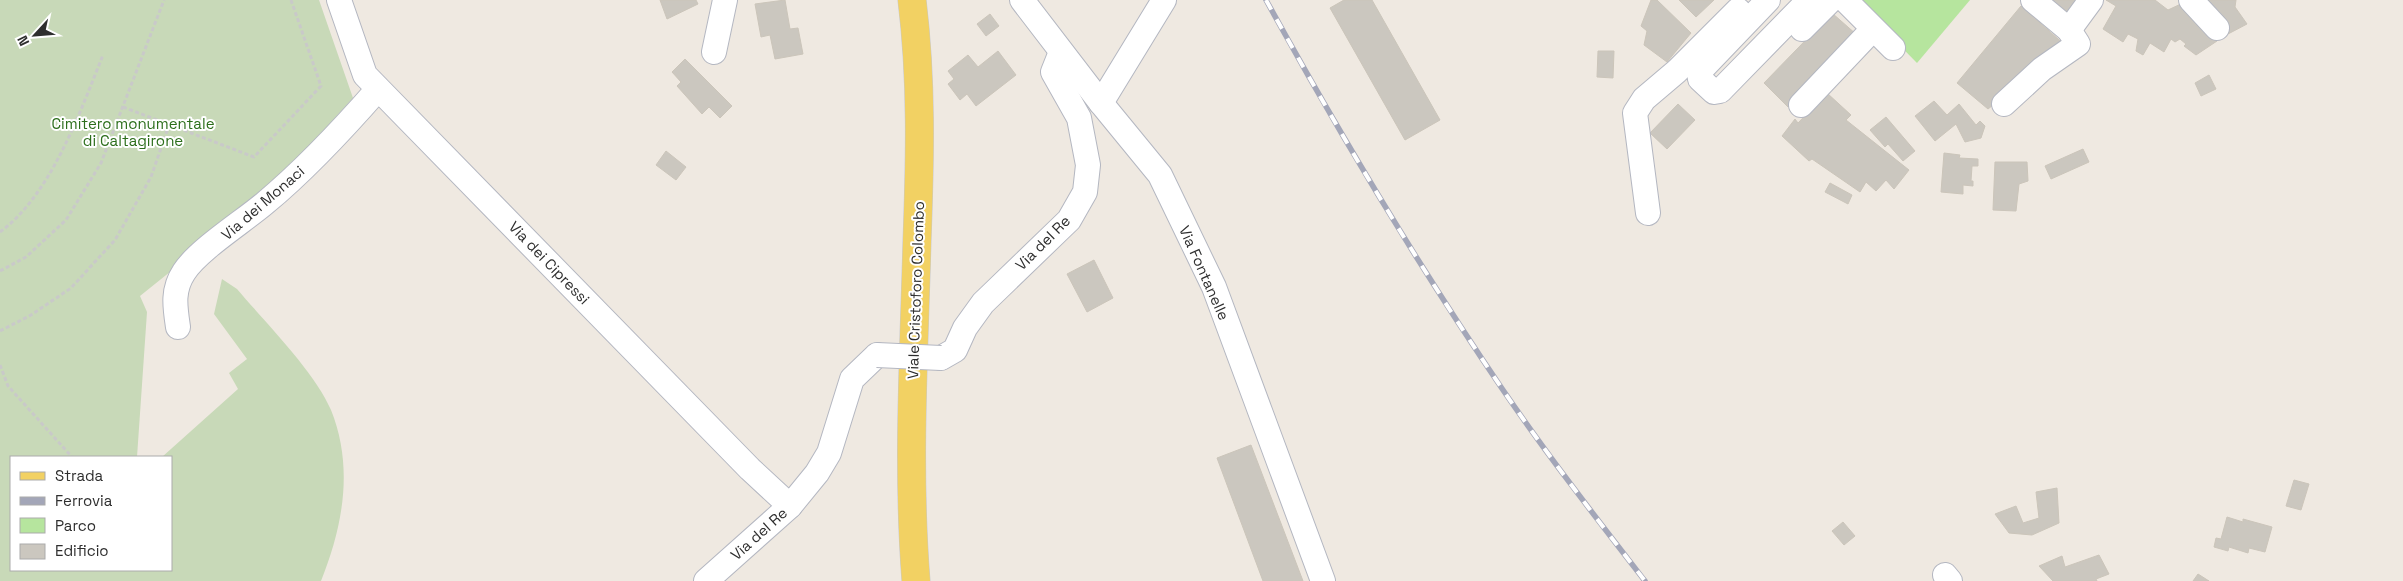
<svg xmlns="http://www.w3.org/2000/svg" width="2403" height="581" viewBox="0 0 2403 581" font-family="'Space Grotesk',sans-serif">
<rect width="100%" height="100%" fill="#efe9e1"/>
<!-- green -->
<polygon fill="#b6e59e" points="1855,0 1970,0 1917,63"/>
<!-- cemetery -->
<path fill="#c8d9b8" d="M0,0H319L353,98L262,198L140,296L147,312L137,457H11V570H171V457H162L238,389L229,373L247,359L214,314L222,279L237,289C265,322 315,372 331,410C354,467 343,526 321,581H0Z"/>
<!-- building -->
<g fill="#cbc7bf" stroke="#cbc5ba">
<polygon points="660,0 696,0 698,4 667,19"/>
<polygon points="785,0 790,29 798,28 803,54 775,59 770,35 761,37 755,4"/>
<polygon points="1344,0 1372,0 1440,120 1405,140 1330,8"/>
<polygon points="1651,0 1657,0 1691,33 1667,62 1644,45 1647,31 1641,26"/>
<polygon points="1679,0 1714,0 1696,17"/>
<polygon points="2052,0 2083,0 2072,15"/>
<polygon points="2106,0 2155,0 2168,10 2183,3 2217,41 2196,55 2184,46 2186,44 2180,39 2175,42 2171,39 2164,52 2150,43 2143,55 2136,51 2138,39 2128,34 2123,42 2103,29 2116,6"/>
<polygon points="2205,0 2236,0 2235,7 2247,24 2228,34"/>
<polygon points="2021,6 2067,47 1988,109 1957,83"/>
<polygon points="1832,13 1857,35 1788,107 1764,83"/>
<polygon points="990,14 999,26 986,36 977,24"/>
<polygon points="998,51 1016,75 976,106 967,94 960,100 948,84 954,79 948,71 968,55 978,67"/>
<polygon points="1598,51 1614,51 1613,78 1597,77"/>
<polygon points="685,59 732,106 720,118 709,107 702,114 677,86 681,82 672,72"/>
<polygon points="2209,75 2216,89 2201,96 2195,83"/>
<polygon points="1827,93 1851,115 1846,120 1909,170 1894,189 1886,180 1876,191 1866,182 1860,192 1812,159 1809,161 1782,136 1795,119 1798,123"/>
<polygon points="1934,101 1947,115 1959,104 1976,125 1980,121 1985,126 1981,138 1965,142 1956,124 1935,141 1915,116"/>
<polygon points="1678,104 1695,120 1667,149 1650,133"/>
<polygon points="1886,117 1915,151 1903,161 1888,144 1885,147 1870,130"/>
<polygon points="2083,149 2089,162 2051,179 2045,166"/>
<polygon points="666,151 686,167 676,180 656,165"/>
<polygon points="1944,153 1960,155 1959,158 1978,159 1978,166 1972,166 1971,181 1973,181 1973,186 1963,185 1963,194 1941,192"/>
<polygon points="1995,162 2027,162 2028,181 2019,184 2016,211 1993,210"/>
<polygon points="1830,183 1852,195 1848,204 1825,192"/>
<polygon points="1094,260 1113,298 1087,312 1067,274"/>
<polygon points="1251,445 1303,581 1263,581 1217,458"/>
<polygon points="2294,480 2309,484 2301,510 2286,506"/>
<polygon points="2057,488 2059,523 2032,535 2009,533 1995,514 2016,506 2023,523 2039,518 2036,492"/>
<polygon points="2227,517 2243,522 2243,519 2272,527 2265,552 2249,548 2248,553 2229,547 2228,551 2214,547 2216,538 2221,539"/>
<polygon points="1843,522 1855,536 1844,545 1832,531"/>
<polygon points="2099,555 2109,574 2096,579 2097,581 2053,581 2039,566 2062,556 2065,567"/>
<polygon points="2198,574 2209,581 2193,581"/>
</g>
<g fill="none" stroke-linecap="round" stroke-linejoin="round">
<!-- minor casing -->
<g stroke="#b4b7c1" stroke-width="26">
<g id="minor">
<polyline points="339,0 365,75 750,469 790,506"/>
<polyline points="1022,0 1101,103 1160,175 1214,287 1323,581"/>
<polyline points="1768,0 1699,72 1700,79 1714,92 1720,91 1809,0"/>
<polyline points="1845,0 1893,48"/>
<polyline points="2191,0 2217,28"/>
<polyline points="1802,29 1831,0"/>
<polyline points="2069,30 2091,0"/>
<polyline points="714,52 725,0"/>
<polyline points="1101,103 1164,0"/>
<polyline points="2004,104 2042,69 2078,44 2069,30 2033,0"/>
<polyline points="1801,105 1873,29"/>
<polyline points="1648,213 1635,113 1644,99 1677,71 1738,10 1748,20"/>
<path d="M178,327C175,307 172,290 184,272C198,250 244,221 265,203C306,169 343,129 378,89"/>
<polyline points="941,358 955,350 965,328 983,303 1069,220 1085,192 1088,165 1079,118 1053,72 1061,52"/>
<polyline points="1945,575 1950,581"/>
<polyline points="706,581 790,506 817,473 829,453 852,379 877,355"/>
</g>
</g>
<!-- major casing -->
<g stroke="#c9c9c9" stroke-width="29">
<path id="major" d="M912,0C922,81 920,160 917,241C914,354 907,468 916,581"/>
</g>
<!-- path -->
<g stroke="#c9c9c9" stroke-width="3" stroke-dasharray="4 2.5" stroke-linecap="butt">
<polyline points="123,107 254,157 321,86 291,0"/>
<path d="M0,232C51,195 80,112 103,55"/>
<polyline points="0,271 26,257 66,220 101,163 164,0"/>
<polyline points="0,331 31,315 71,288 115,240 151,177 169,125"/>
<polyline points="0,365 8,386 72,457"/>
</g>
<!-- minor -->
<use href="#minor" stroke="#fff" stroke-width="24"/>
<!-- major -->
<use href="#major" stroke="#f2d163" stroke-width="28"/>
<!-- rail casing -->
<g stroke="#a3a6b8" stroke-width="5.5">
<path id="rail" d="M1266,0C1339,133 1418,265 1503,390C1548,456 1597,519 1645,581"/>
</g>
<!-- rail -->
<use href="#rail" stroke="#fff" stroke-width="4" stroke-dasharray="11" stroke-linecap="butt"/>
<!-- minor-bridge casing -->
<g stroke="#b4b7c1" stroke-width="26" stroke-linecap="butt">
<polyline id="minor-bridge" points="877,355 941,358"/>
</g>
<!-- minor-bridge -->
<use href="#minor-bridge" stroke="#fff" stroke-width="24"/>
</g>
<g text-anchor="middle" stroke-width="4" stroke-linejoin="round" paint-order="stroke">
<!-- park labels -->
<g font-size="15" fill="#2c6e1b" stroke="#fff">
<text x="133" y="129">Cimitero monumentale<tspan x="133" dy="17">di Caltagirone</tspan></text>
</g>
<!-- street labels -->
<g font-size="15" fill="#2e2e2e" stroke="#fff">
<text transform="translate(263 203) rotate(-41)" y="5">Via dei Monaci</text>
<text transform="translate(1043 243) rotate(-45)" y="5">Via del Re</text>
<text transform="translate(549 263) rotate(46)" y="5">Via dei Cipressi</text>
<text transform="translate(1204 273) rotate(66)" y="5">Via Fontanelle</text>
<text transform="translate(916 290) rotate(-88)" y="5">Viale Cristoforo Colombo</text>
<text transform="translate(759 534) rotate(-42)" y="5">Via del Re</text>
</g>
</g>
<!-- legend -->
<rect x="10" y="456" width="162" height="115" fill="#ffffff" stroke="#ababab"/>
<rect x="20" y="472" width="25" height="8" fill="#f2d163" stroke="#ababab"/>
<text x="55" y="481" font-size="15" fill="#2e2e2e">Strada</text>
<rect x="20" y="497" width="25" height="8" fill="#a3a6b8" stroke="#ababab"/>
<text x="55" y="506" font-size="15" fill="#2e2e2e">Ferrovia</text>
<rect x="20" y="518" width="25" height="15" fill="#b6e59e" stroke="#ababab"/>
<text x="55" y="531" font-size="15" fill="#2e2e2e">Parco</text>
<rect x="20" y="544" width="25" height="15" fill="#cbc7bf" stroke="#ababab"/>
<text x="55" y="556" font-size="15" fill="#2e2e2e">Edificio</text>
<!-- north arrow -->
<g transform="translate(35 35) rotate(244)" stroke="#ffffff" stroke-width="4" paint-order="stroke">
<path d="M0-4L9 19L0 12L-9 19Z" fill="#2e2e2e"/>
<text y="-8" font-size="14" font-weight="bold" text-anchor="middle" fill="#2e2e2e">N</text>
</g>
</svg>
